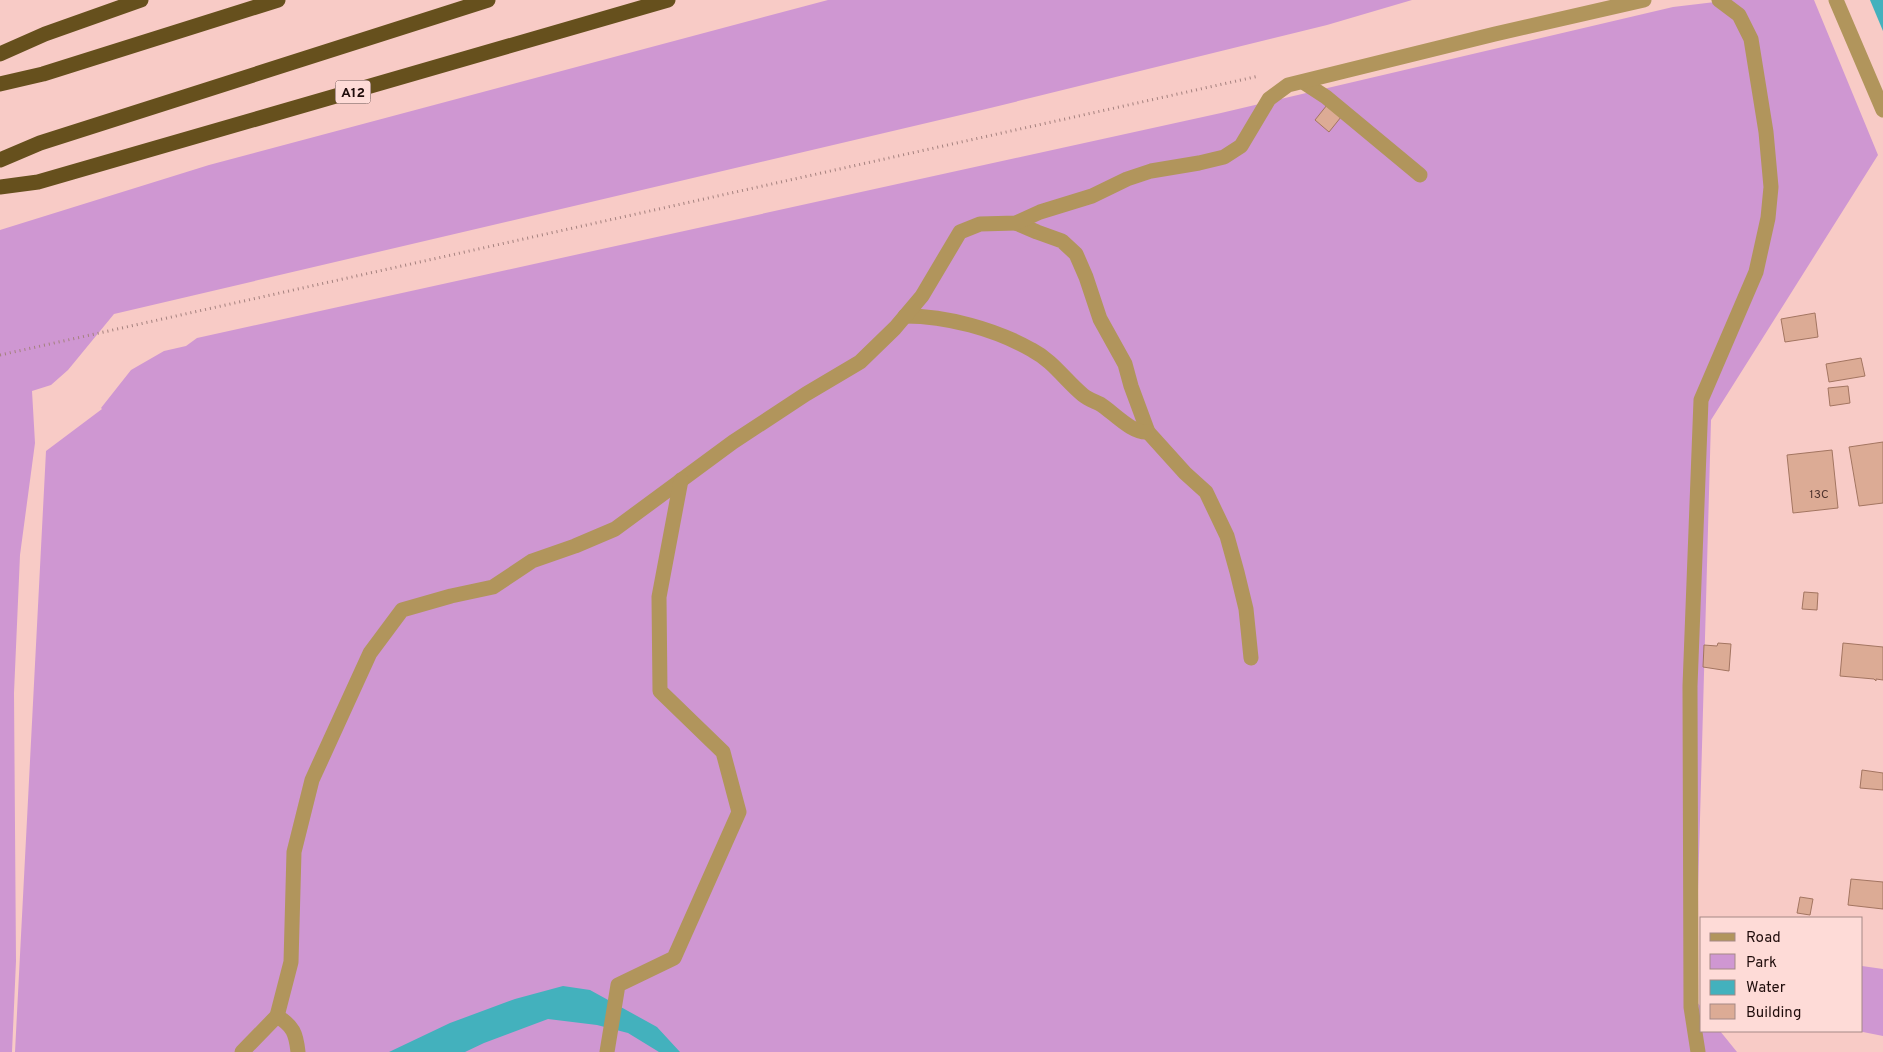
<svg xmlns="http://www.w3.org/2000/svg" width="1883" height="1052" viewBox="0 0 1883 1052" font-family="Overpass,sans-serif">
<rect width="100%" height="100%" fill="#f8cbc6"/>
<!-- green -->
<g fill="#cf97d2">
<polygon points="828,0 1412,0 1327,25 982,110 114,314 68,370 51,385 32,391 35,443 20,555 14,693 16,961 12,1052 0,1052 0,230 209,165"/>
<polygon points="1732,0 1814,0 1878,155 1711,420 1695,1000 1702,1008 1702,1031 1720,1031 1737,1052 15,1052 46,451 102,409 101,408 131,370 164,351 186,346 197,338 1221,113 1673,7"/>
<polygon points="1862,966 1883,969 1883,1036 1858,1031 1862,1031"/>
</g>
<!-- water -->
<g fill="#43b1bd">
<polygon points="1870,0 1883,0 1883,31"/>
<polygon points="563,986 590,990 657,1027 680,1052 659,1052 628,1033 597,1025 548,1019 484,1043 465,1052 389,1052 450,1023 515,999"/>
</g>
<!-- building -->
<g fill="#dcab95" stroke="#a37561">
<polygon points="1327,105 1341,117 1329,132 1315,120"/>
<polygon points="1815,313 1818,337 1785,342 1781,319"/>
<polygon points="1861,358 1865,376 1829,382 1826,364"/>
<polygon points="1848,386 1850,403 1830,406 1828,388"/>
<polygon points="1883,442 1883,503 1859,506 1849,447"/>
<polygon points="1832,450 1838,508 1793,513 1787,455"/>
<polygon points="1804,592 1818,593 1817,610 1802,609"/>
<polygon points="1718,643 1731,644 1729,671 1703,667 1704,645 1717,646"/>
<polygon points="1843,643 1883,647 1883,680 1876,679 1876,681 1874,679 1840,676"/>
<polygon points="1862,770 1883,773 1883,790 1860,788"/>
<polygon points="1851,879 1883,882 1883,909 1848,905"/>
<polygon points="1800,897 1813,899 1810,915 1797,913"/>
</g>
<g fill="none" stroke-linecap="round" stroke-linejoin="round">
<!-- path -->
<polyline stroke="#a4817e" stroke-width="3" stroke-dasharray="1 4" stroke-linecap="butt" points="0,355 1259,76"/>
<!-- lane -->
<g stroke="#b1955c" stroke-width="15">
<polyline points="1303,82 1326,97 1420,175"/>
<polyline points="1016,223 1037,232 1062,241 1076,254 1086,277 1100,319 1125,364 1131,386 1148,432 1185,473 1206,492 1227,536 1237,572 1246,609 1251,658"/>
<path d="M905,316C947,316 995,329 1032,350C1053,361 1065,380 1083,395C1088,399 1094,401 1100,404C1113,412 1132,434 1148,432"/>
<path d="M277,1016C293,1026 296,1033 298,1052"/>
<polyline points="242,1052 277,1016 291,962 294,852 312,780 370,653 402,610 451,596 493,587 532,561 575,546 615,529 733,442 806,394 860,362 895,328 922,296 960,232 980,224 1016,223 1040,212 1092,196 1127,179 1151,171 1199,163 1224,157 1241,146 1269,99 1288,85 1495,34 1644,0"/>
<polyline points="607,1052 618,985 674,958 739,812 723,752 660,691 659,597 681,480"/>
<polyline points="1698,1052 1691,1007 1690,686 1701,400 1756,272 1768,218 1771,187 1766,132 1751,39 1739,15 1719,0"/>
</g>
<!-- street -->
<polyline stroke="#b1955c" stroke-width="15" points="1836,0 1883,110"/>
<!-- highway -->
<g stroke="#66501d" stroke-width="15">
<polyline points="0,54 45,34 141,0"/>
<polyline points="0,84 43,74 278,0"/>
<polyline points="0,160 40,143 488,0"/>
<polyline points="0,187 38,182 668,0"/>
</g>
</g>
<g text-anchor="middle" stroke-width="4.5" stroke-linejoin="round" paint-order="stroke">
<!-- number labels -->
<g font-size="12" fill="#4f342e">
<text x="1819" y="498">13C</text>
</g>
<!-- shield labels -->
<rect fill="#fedbd7" stroke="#634b49" stroke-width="1" x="335.5" y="80.5" width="35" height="23" rx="4"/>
<g font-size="14" font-weight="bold" fill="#200d0c">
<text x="353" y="97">A12</text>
</g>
</g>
<!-- legend -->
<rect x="1700" y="917" width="162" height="115" fill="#fedbd7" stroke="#a58986"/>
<rect x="1710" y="933" width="25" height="8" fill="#b1955c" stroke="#a58986"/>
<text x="1746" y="942" font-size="15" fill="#200d0c">Road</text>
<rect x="1710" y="954" width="25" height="15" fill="#cf97d2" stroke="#a58986"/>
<text x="1746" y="967" font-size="15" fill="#200d0c">Park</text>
<rect x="1710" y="980" width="25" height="15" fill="#43b1bd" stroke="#a58986"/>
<text x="1746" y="992" font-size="15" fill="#200d0c">Water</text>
<rect x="1710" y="1004" width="25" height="15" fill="#dcab95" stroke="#a58986"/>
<text x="1746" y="1017" font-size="15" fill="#200d0c">Building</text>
</svg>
